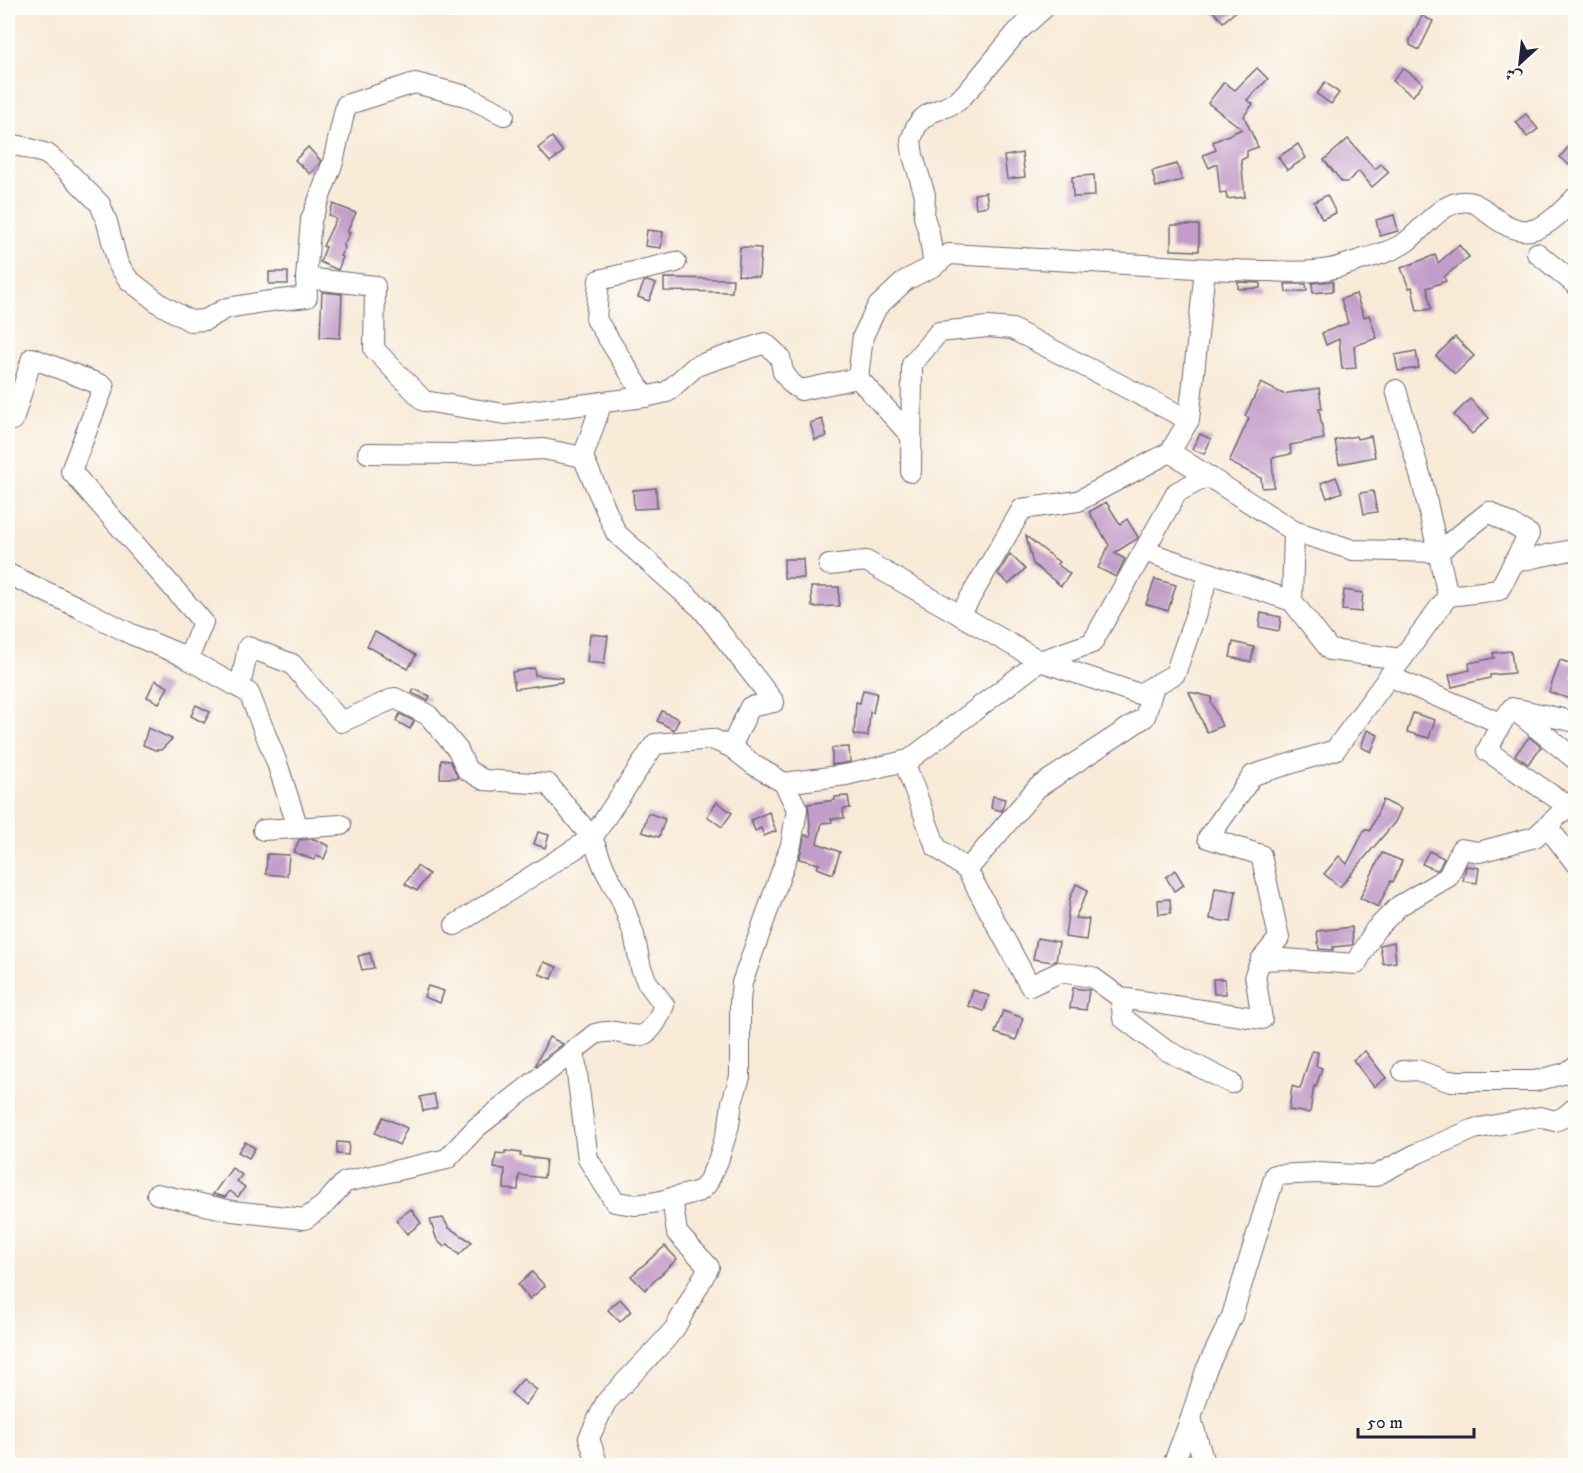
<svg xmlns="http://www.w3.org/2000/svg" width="1583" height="1473" viewBox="0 0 1583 1473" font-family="'IM FELL DW Pica',Amiri,serif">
<rect width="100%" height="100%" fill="#fdfcf7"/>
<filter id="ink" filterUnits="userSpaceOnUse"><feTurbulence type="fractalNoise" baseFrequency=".0167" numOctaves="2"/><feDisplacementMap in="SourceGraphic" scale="12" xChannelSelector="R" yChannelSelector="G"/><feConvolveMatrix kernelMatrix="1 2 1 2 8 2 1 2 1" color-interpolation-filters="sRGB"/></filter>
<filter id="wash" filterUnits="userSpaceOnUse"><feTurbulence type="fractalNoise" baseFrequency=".008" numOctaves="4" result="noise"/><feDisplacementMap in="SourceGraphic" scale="24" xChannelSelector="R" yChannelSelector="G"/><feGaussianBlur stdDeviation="1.35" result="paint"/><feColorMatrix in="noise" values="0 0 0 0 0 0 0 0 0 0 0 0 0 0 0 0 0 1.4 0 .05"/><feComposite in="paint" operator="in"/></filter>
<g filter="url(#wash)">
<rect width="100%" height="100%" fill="#f8ead7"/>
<g id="blocks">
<!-- building -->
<g fill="#c39dc9">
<polygon points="1210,8 1240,8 1223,22"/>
<polygon points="1422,16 1433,21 1419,50 1410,45 1410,40"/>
<polygon points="1257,68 1268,79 1247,100 1253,104 1244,116 1258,147 1247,151 1247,157 1241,160 1245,197 1227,199 1226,192 1220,193 1217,164 1209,168 1203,155 1216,150 1213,142 1242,129 1208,103 1224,82 1235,90"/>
<polygon points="1403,68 1423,83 1413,96 1393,81"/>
<polygon points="1325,82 1339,93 1331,104 1317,94"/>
<polygon points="1526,114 1538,129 1527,137 1516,122"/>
<polygon points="552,137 563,152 550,162 538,148"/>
<polygon points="1348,139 1375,169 1381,164 1389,172 1372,187 1359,171 1347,182 1342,182 1324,160"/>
<polygon points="1575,139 1575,170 1560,157"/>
<polygon points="1298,144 1306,158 1287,170 1278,157"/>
<polygon points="308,147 321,161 319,164 310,174 295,160"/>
<polygon points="1022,153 1025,177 1007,179 1004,156"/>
<polygon points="1177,164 1182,180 1156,187 1152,171"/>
<polygon points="1094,175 1095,196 1073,197 1072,177"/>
<polygon points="986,192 988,206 976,208 974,194"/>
<polygon points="1327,195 1336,213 1322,219 1314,202"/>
<polygon points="333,204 356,213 347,232 350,233 343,246 345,247 340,256 343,257 338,270 320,262 326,247 323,246 336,219 329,215"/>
<polygon points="1394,215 1398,231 1380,236 1376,220"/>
<polygon points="1171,225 1199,225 1199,251 1171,250"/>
<polygon points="647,230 663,232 661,248 645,246"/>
<polygon points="1459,245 1469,257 1444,277 1446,281 1427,288 1431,309 1417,311 1412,287 1409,288 1401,268 1435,255 1438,263"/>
<polygon points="740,247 761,248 759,277 738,275"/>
<rect x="269" y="272" width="19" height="12"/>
<polygon points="664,278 733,279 732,292 664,291"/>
<polygon points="647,281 656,284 649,301 638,297 644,282"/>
<polygon points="1333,281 1333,291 1313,293 1312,283"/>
<polygon points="1238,282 1260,283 1260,288 1238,289"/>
<polygon points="1285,284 1306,284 1307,291 1286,292"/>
<polygon points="322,292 342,294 340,338 320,337"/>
<polygon points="1356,294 1364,317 1369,315 1377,338 1354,346 1356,368 1342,369 1339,339 1326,345 1322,333 1348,323 1341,299"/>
<polygon points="1455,337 1474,356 1455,374 1436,356"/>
<polygon points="1416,351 1419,368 1398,371 1395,355"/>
<polygon points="1261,383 1283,394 1319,388 1322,409 1319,409 1324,439 1290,445 1291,454 1272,458 1274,487 1262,488 1261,478 1229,462 1249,418 1245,416"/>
<polygon points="1470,399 1489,418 1472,434 1454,415"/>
<polygon points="822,419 827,436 815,440 810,423"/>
<polygon points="1200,434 1211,439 1204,454 1192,449"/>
<polygon points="1356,436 1357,439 1371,436 1375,457 1339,464 1335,440"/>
<polygon points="1336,477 1342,492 1327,498 1321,483"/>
<polygon points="656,488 657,508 634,509 633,490"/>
<polygon points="1373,491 1377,512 1364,514 1360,493"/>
<polygon points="1106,502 1120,524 1127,519 1138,537 1137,539 1114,553 1125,559 1116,577 1098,568 1109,545 1089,512"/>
<polygon points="1026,536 1059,562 1057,564 1070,574 1061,586 1033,564"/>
<polygon points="1010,554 1025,569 1009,584 998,574"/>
<polygon points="784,559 803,559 804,578 784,578"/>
<polygon points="1155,579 1176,585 1168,611 1146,604"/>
<polygon points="811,587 839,587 839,606 812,607"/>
<polygon points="1344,590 1363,593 1361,612 1342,610"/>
<polygon points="1261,613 1281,617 1279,631 1259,627"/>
<polygon points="375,632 416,655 408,669 367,646"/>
<polygon points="590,634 608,636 604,664 587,662"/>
<polygon points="1233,642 1254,647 1251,662 1230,657"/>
<polygon points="1511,651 1514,673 1490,675 1490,678 1452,687 1449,675 1470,670 1469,663 1494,658 1493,653"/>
<polygon points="1560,660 1575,665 1572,678 1575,679 1575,692 1573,700 1549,692"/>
<polygon points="534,668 535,675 562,678 562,682 515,689 512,672"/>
<polygon points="155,680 168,687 159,703 147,697"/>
<polygon points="414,689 430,696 428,701 412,693"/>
<polygon points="863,690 877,693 873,713 870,712 868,736 854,735 856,702 860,703"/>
<polygon points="1189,692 1212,697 1211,702 1222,726 1207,732"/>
<polygon points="196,705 210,712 204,723 191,716"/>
<polygon points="662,711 679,719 674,730 657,721"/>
<polygon points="1413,713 1435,720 1429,738 1407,732"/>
<polygon points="400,714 414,721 410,729 396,721"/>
<polygon points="148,728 157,732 172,739 161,750 155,750 143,745"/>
<polygon points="1367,730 1378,735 1371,752 1361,747"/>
<polygon points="1529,737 1541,747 1528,764 1515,755"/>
<polygon points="849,747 850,762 832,765 832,748"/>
<polygon points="441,760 450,761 458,778 440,778"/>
<polygon points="848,796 850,808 843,809 844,818 831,819 832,822 822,823 817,843 840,852 833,874 817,868 819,864 799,859 805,835 811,836 808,804 835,800 835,797"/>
<polygon points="993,796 1005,799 1002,811 991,808"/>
<polygon points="1383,800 1401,809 1395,822 1340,887 1324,874 1339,856 1347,864 1365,829 1370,831"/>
<polygon points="717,802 732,813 722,827 707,816"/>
<polygon points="769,812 776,831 764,836 761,828 755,831 751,820"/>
<polygon points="648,813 665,819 659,837 642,832"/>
<polygon points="538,832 549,835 545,848 534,844"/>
<polygon points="314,839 329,846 324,859 316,856 314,860 294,852 299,840"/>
<polygon points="1429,851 1444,858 1439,869 1436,870 1422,864"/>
<polygon points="1382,853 1402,861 1393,882 1391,881 1378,907 1360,898"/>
<polygon points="267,854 289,855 287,876 266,874"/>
<polygon points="417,866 429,874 417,891 405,884"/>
<polygon points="1466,866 1479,868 1477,883 1463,881"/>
<polygon points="1175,870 1184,885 1174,891 1166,877"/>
<polygon points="1076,884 1088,890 1075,918 1089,919 1086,940 1065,937 1070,898"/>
<polygon points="1215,888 1236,891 1231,922 1210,919"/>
<polygon points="1170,899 1171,913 1159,914 1158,900"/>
<polygon points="1352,927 1353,945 1333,947 1333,950 1319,949 1317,931"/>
<polygon points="1037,938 1059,942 1056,961 1052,962 1033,959"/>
<polygon points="1394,942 1396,962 1383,964 1380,945"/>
<polygon points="370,953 374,968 362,970 358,956"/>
<polygon points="544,962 557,967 552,979 539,974"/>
<polygon points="1213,979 1225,979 1226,994 1214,994"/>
<polygon points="428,986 444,991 440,1003 424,997"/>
<polygon points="1073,988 1089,990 1086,1010 1070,1008"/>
<polygon points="973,990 989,996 984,1011 968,1006"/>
<polygon points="1003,1011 1023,1018 1016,1040 995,1033"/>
<polygon points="549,1037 563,1044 535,1066"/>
<polygon points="1312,1051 1318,1052 1316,1066 1322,1068 1316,1087 1314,1086 1310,1113 1289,1110 1292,1086 1300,1089"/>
<polygon points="1365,1051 1386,1078 1374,1087 1353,1060"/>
<polygon points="434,1094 437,1108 423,1111 420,1097"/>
<polygon points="383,1117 407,1128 399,1145 375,1133"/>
<polygon points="245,1142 255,1148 249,1158 238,1152"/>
<polygon points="337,1142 349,1143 348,1155 337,1154"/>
<polygon points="505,1151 521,1153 520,1156 546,1160 544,1178 519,1175 518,1190 504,1189 505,1169 494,1168 496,1153 505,1154"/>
<polygon points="232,1168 242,1175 237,1181 245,1187 238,1197 230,1191 225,1197 213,1194"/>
<polygon points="411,1209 421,1223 407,1234 396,1220"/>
<polygon points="443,1218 449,1228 472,1242 459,1255 448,1244 444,1247 437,1240 430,1220"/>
<polygon points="665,1246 677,1259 645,1290 631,1276"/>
<polygon points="532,1272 545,1286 530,1299 518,1285"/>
<polygon points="620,1299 631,1311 620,1322 608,1310"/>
<polygon points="523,1379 537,1390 525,1405 511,1393"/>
</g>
</g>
</g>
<g filter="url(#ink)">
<use href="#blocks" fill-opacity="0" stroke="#6d6872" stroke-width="1.5"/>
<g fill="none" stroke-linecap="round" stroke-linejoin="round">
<!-- minor casing -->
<g stroke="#6d6872" stroke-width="22">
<g id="minor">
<polyline points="8,145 20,146 47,154 65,169 100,204 107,222 118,264 129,280 160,304 190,321 205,320 227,308 263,302 307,297 306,278 311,220 333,162 346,105 415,83 466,96 504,115"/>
<polyline points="1537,253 1576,285"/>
<polyline points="934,266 929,233 924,217 925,195 913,156 911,140 916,127 921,120 930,113 946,107 958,101 974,84 1016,33 1044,8"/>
<path d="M306,278L375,286L374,349L424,401L505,414L645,397L667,392L696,366L765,343L780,357L783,372L792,384L801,390L858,378L863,336L877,307L906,280L934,266L949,254C1026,258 1103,262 1180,267C1210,269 1240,271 1270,271C1289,272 1310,273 1329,269C1337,268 1344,265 1351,263C1369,257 1390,253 1406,242C1423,229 1438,206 1460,202C1472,200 1480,205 1488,213C1528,245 1545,229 1576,197"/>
<polyline points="858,378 911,436"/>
<polyline points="645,397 596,319 599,280 676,262"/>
<polyline points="602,402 583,457 616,533 702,609 774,702 750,707 731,747"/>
<polyline points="8,421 13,420 32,358 104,386 71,471 203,622 188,659"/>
<polyline points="1170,452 1294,531 1353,550 1438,552 1489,512 1529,534 1499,590 1448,596"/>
<polyline points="368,453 456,454 543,449 583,457"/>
<polyline points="911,472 912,364 939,332 988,327 1012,329 1189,420"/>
<polyline points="1294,531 1292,601 1330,650 1402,659"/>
<polyline points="1144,551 1292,601"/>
<polyline points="1514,562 1576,549"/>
<polyline points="829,565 866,561 1040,661 1092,643 1177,492 1208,476"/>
<polyline points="8,574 80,608 131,634 179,654 249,693 277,763 298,828"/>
<polyline points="960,615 1022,509 1078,501 1170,452 1189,420 1205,269"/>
<path d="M1389,676C1426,693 1464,706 1501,724L1487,751L1568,806"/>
<polyline points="1517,709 1576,722"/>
<polyline points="1501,724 1512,708 1576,760"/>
<polyline points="904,761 936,847 967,870 1030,986 1060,972 1092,977 1121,998"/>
<polyline points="1547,826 1576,864"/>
<polyline points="263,830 341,825"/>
<polyline points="967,870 1037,788 1145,717 1154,686"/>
<polyline points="455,925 592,838 655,744 712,739 731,747 754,765 784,783 846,775 909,760 1040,661 1139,694 1175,674 1210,573"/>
<polyline points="1261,960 1284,959 1356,964 1375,930 1399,906 1448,877 1461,849 1479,852 1535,837 1576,799"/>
<polyline points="574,1050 588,1159 615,1202 636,1205 657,1202 700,1191 707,1184 718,1161 729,1125 732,1102 740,1077 740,1001 742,983 791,845 797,809 784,783"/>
<polyline points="1403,1071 1417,1070 1448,1081 1535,1081 1566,1073 1576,1066"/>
<polyline points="1231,1083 1164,1049 1123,1018 1121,998 1262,1019 1255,975 1261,960 1279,938 1261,855 1208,838 1253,775 1335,750 1448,596 1423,485 1396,390"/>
<path d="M157,1194L232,1211L305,1219L324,1205L345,1182L447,1159L476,1128L595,1034C629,1023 643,1059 664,1005L647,982L641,968L634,935L622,901L605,870L592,838L548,784L484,780L467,770L458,750L428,715L395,698L341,722L292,664L248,647L240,688"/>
<polyline points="1191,1418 1205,1466"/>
<polyline points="1173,1465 1191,1418 1206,1370 1232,1316 1275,1175 1317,1173 1375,1176 1418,1153 1474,1129 1540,1117 1555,1121 1564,1117 1576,1107"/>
<polyline points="598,1466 589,1438 606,1402 664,1341 675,1328 709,1267 677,1233 672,1198"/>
</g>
</g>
<!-- minor -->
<use href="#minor" stroke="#fff" stroke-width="20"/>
</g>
</g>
<!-- margin -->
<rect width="1583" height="1473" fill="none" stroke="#fdfcf7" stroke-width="30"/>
<!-- north arrow -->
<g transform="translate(1520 63) rotate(207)" stroke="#fdfcf7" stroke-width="4.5" paint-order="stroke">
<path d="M0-4.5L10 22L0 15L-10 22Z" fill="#22223b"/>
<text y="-9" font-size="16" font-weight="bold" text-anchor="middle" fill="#22223b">ش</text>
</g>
<!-- scale -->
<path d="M1358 1428v9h116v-9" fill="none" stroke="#22223b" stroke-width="3"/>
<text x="1367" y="1428" font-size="18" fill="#22223b" stroke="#fdfcf7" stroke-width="4.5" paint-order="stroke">50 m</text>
</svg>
